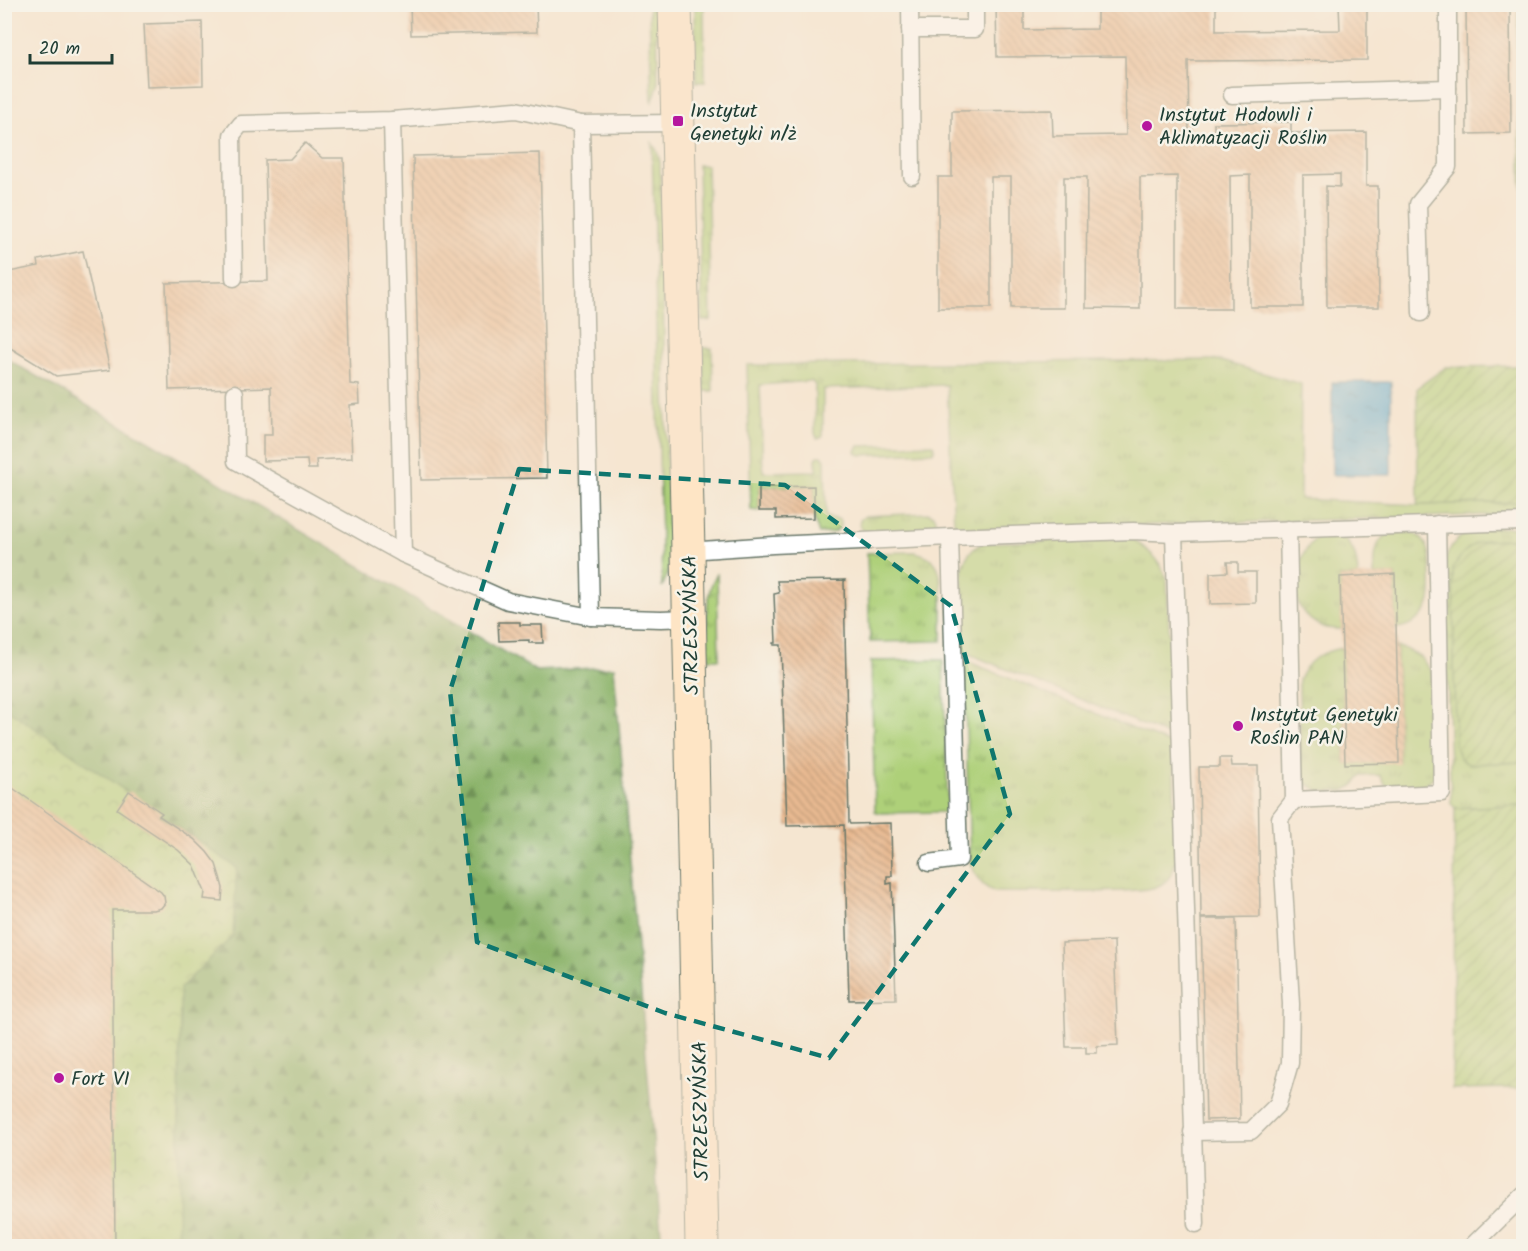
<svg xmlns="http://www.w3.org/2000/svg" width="1528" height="1251" viewBox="0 0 1528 1251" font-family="Kalam,sans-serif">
<defs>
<pattern id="grass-tufts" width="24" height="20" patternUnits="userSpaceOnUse" patternTransform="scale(1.5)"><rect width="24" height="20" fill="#aed079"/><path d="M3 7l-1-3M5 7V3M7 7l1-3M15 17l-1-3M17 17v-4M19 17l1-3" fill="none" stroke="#8daa64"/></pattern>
<pattern id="forest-firs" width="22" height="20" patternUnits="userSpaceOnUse" patternTransform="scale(1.5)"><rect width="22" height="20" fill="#8ab269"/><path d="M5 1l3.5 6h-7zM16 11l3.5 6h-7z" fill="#709257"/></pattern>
<pattern id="park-crowns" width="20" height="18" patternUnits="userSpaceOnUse" patternTransform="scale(1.5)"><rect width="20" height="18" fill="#aed079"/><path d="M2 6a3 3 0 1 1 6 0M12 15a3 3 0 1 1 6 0" fill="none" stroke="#8daa64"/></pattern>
<pattern id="garden-furrows" width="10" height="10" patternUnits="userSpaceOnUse" patternTransform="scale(1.5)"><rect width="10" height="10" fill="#aed079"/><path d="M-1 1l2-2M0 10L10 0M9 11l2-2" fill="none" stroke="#8daa64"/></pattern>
<pattern id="water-ripples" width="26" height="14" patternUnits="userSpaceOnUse" patternTransform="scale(1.5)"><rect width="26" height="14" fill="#56a8d1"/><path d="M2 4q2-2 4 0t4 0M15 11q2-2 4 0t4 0" fill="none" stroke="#478aaa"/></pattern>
<pattern id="building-back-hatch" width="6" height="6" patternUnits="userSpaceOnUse" patternTransform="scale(1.5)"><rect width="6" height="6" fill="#e8b991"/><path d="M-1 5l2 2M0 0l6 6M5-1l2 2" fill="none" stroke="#bb9877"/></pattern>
</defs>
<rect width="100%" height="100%" fill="#f7f3e8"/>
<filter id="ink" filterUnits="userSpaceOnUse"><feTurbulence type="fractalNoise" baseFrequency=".0167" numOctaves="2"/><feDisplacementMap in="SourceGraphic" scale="12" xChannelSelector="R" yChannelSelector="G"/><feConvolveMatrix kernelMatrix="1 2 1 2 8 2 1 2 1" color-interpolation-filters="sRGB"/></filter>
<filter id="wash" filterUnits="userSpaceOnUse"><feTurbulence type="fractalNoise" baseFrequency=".008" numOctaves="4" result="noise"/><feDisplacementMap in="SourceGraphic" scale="24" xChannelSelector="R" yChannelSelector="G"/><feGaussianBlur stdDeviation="1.35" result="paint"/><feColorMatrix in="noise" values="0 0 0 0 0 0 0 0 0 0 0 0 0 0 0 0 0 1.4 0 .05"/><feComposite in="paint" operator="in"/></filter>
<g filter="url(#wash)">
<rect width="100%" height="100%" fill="#f5e6d1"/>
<!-- grass -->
<g fill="url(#grass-tufts)" stroke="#668656" stroke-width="1.5">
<polygon points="649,5 657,5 658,86 652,103"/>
<polygon points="695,5 704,5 705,82 696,82"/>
<polygon points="652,143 657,151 660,162 669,565 667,576 662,587"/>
<polygon points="698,165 707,165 711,320 702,321"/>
<polygon points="703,348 712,348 713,391 704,391"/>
<polygon points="1217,360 1301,384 1300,499 1418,505 1523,502 1523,514 961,530 956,527 954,524 947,385 823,389 823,436 821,438 817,438 815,433 815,385 811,381 760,385 763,472 817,471 816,459 818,456 822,456 825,459 826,517 838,519 840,521 840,527 834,532 819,534 814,518 814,486 759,487 759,511 751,510 747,365"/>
<polygon points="933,444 935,447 934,451 932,452 860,455 857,453 856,451 859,446"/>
<path d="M929,513L935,516C938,522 936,527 931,531L865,532L860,527V520L865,516Z"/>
<path d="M1523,527V539L1485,540L1469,764L1523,762V805L1455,808L1451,803L1444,568C1450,523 1489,529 1523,527Z"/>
<path d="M1412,532C1432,543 1430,556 1431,576C1431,584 1432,592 1430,600C1427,615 1412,627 1396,628L1395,575H1374C1375,560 1373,537 1392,533C1399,532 1406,532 1412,532Z"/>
<path d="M1336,534C1354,543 1357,557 1358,576L1340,577L1342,629C1335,629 1329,629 1323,627C1282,610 1291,560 1318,536Z"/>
<path d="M1129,538L1133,539C1152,554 1159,557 1167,580L1173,737L964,652L962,571C964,558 970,550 982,543Z"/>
<path d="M914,552C944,557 941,579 942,603C942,616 942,629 942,641L870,642L867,553Z"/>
<path d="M717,574L719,659H709C708,634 702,595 717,574Z"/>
<path d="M1397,647L1406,649L1420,657L1432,672L1434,776L1425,786L1394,790L1385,784L1380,775L1360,776L1354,785L1344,791H1321L1307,784L1301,775L1299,680C1307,660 1321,652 1342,648L1345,764L1399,762Z"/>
<polygon points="943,660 948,812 879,813 875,811 871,661"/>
<path d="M964,660L1173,745L1176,861C1173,872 1169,881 1158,886C1147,891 1133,890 1121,891C1079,893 1037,892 995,892C980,886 975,875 970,861Z"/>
</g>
<!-- forest -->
<polygon fill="url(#forest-firs)" stroke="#54784e" stroke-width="1.5" points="5,358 173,455 536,671 614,667 662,1246 115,1246 5,782"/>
<!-- park -->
<polygon fill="url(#park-crowns)" stroke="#668656" stroke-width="1.5" points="4,707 237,868 233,936 180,988 178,1246 5,1246"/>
<!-- garden -->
<g fill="url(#garden-furrows)" stroke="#668656" stroke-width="1.5">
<polygon points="1519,5 1524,5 1524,196 1522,196 1517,40"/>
<polygon points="1523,366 1523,502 1418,505 1417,388 1446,367"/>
<path d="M1523,539V762L1469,764C1459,760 1458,755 1455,745L1453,569C1469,535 1490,540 1523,539Z"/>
<polygon points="1523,805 1523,1088 1452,1089 1455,808"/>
</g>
<!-- water -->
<rect fill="url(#water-ripples)" stroke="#3a7282" stroke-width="1.5" x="1332" y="382" width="59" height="93"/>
<g id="blocks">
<!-- building -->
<g fill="url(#building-back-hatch)">
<polygon points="410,4 536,4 537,32 411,35"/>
<polygon points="996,4 1024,4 1024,30 1097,29 1097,4 1216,4 1216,31 1340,30 1339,4 1367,4 1367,60 1188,61 1189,134 1214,134 1214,123 1291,122 1291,133 1366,132 1366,186 1378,186 1379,307 1327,307 1326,186 1340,187 1340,174 1303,175 1303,307 1250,307 1250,175 1230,176 1231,309 1177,309 1177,176 1140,177 1140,309 1086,308 1087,177 1064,177 1064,308 1011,308 1011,177 991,177 991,308 938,308 938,177 952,177 952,111 1052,110 1053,136 1126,135 1125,56 997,57"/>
<polygon points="1466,4 1510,4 1511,133 1467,134"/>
<polygon points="202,22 203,85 147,87 144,24"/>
<polygon points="305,143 322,158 344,158 350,384 359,385 360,404 350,405 352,458 316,460 317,469 308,469 307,460 263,461 263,435 272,435 271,387 169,390 166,283 268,281 265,160 290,159"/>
<polygon points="540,153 547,478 421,480 413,156"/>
<polygon points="83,251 110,370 56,376 4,344 4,273 39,266 38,260"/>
<polygon points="814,486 814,518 776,519 776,511 759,511 759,487"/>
<polygon points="1227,562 1238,562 1238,572 1256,572 1256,603 1210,604 1210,573 1228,572"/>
<polygon points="1395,574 1399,763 1345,764 1340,577"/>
<polygon points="845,580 844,582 849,822 850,824 891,823 892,876 887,876 887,884 892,883 896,999 849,1000 844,825 787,826 781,645 774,645 774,643 776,643 774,594 779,593 777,581"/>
<polygon points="498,622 520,622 520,625 542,625 543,643 529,643 529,640 499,641"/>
<polygon points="1220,758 1231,758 1232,766 1258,766 1260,917 1201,918 1199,767 1220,767"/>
<polygon points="4,782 161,892 164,896 165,903 161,908 154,910 112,910 115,1246 4,1246"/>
<polygon points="129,791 162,813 159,816 194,839 207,852 216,864 220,877 223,888 222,901 204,899 205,892 194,865 178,850 117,809"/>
<polygon points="1201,919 1236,919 1240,1119 1206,1120"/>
<polygon points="1114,941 1118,1045 1097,1046 1097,1053 1086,1053 1086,1047 1066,1047 1062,943"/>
</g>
</g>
</g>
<g filter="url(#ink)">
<use href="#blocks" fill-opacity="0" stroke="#6a786b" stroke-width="1.5"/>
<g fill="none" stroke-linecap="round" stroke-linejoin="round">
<!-- lane casing -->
<g stroke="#6a786b" stroke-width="19">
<g id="lane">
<polyline points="910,4 912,176"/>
<polyline points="910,29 975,29 975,4"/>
<polyline points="1232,95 1448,88"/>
<polyline points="392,120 403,554"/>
<polyline points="678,123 581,124 591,617 661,619 690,618"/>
<polyline points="234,278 232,135 241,124 392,120 516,110 581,124"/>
<polyline points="1421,313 1418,204 1448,167 1448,4"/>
<polyline points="235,393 236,461 403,554 508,601 591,617"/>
<polyline points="1288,529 1294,800 1442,793 1437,524"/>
<polyline points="1174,533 1196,1224"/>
<polyline points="950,537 1133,531 1174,533 1524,522"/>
<polyline points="688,551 773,545 950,537 959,859 929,863"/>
<polyline points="1192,1132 1251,1131 1278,1104 1290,1063 1291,1004 1280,818 1294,800"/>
<polyline points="1472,1246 1524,1195"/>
</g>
</g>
<!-- secondary casing -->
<g stroke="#6a786b" stroke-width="35">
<polyline id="secondary" points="675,4 688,551 702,1246"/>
</g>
<!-- lane -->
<use href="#lane" stroke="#fff" stroke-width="16"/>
<!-- secondary -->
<use href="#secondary" stroke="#fee5c5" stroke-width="33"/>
</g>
</g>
<!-- marked area -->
<path d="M0 0H1528V1251H0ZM519,469L785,485L951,606L1010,814L829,1058L665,1013L477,942L450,691Z" fill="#f5e6d1" fill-opacity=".55" fill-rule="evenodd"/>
<path fill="none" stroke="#0f766e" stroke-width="4.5" stroke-dasharray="12 8" stroke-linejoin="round" d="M519,469L785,485L951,606L1010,814L829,1058L665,1013L477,942L450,691Z"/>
<!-- markers -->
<g fill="#b5179e" stroke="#f7f3e8" stroke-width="2">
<rect x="672" y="115" width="12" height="12" rx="3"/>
<circle cx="1147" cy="126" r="6"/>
<circle cx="1238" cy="726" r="6"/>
<circle cx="59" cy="1078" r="6"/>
</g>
<g text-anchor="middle" stroke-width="5" stroke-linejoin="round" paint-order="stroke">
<!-- poi labels -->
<g font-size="20" fill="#1f3d34" stroke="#f7f3e8" text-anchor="start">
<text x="690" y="117">Instytut<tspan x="690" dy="23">Genetyki n/ż</tspan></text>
<text x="1159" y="121">Instytut Hodowli i<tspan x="1159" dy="23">Aklimatyzacji Roślin</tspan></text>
<text x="1250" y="721">Instytut Genetyki<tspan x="1250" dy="23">Roślin PAN</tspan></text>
<text x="71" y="1085">Fort VI</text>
</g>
<!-- street labels -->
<g font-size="20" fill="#1f3d34" stroke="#f7f3e8">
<text transform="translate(690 625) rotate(-91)" y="7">STRZESZYŃSKA</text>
<text transform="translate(700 1111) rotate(-91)" y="7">STRZESZYŃSKA</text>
</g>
</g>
<!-- margin -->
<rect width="1528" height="1251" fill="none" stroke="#f7f3e8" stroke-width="24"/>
<!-- scale -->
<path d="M30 54v9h82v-9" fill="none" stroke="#1f3d34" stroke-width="3"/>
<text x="39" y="54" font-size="18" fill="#1f3d34" stroke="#f7f3e8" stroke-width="4.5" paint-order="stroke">20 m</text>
</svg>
